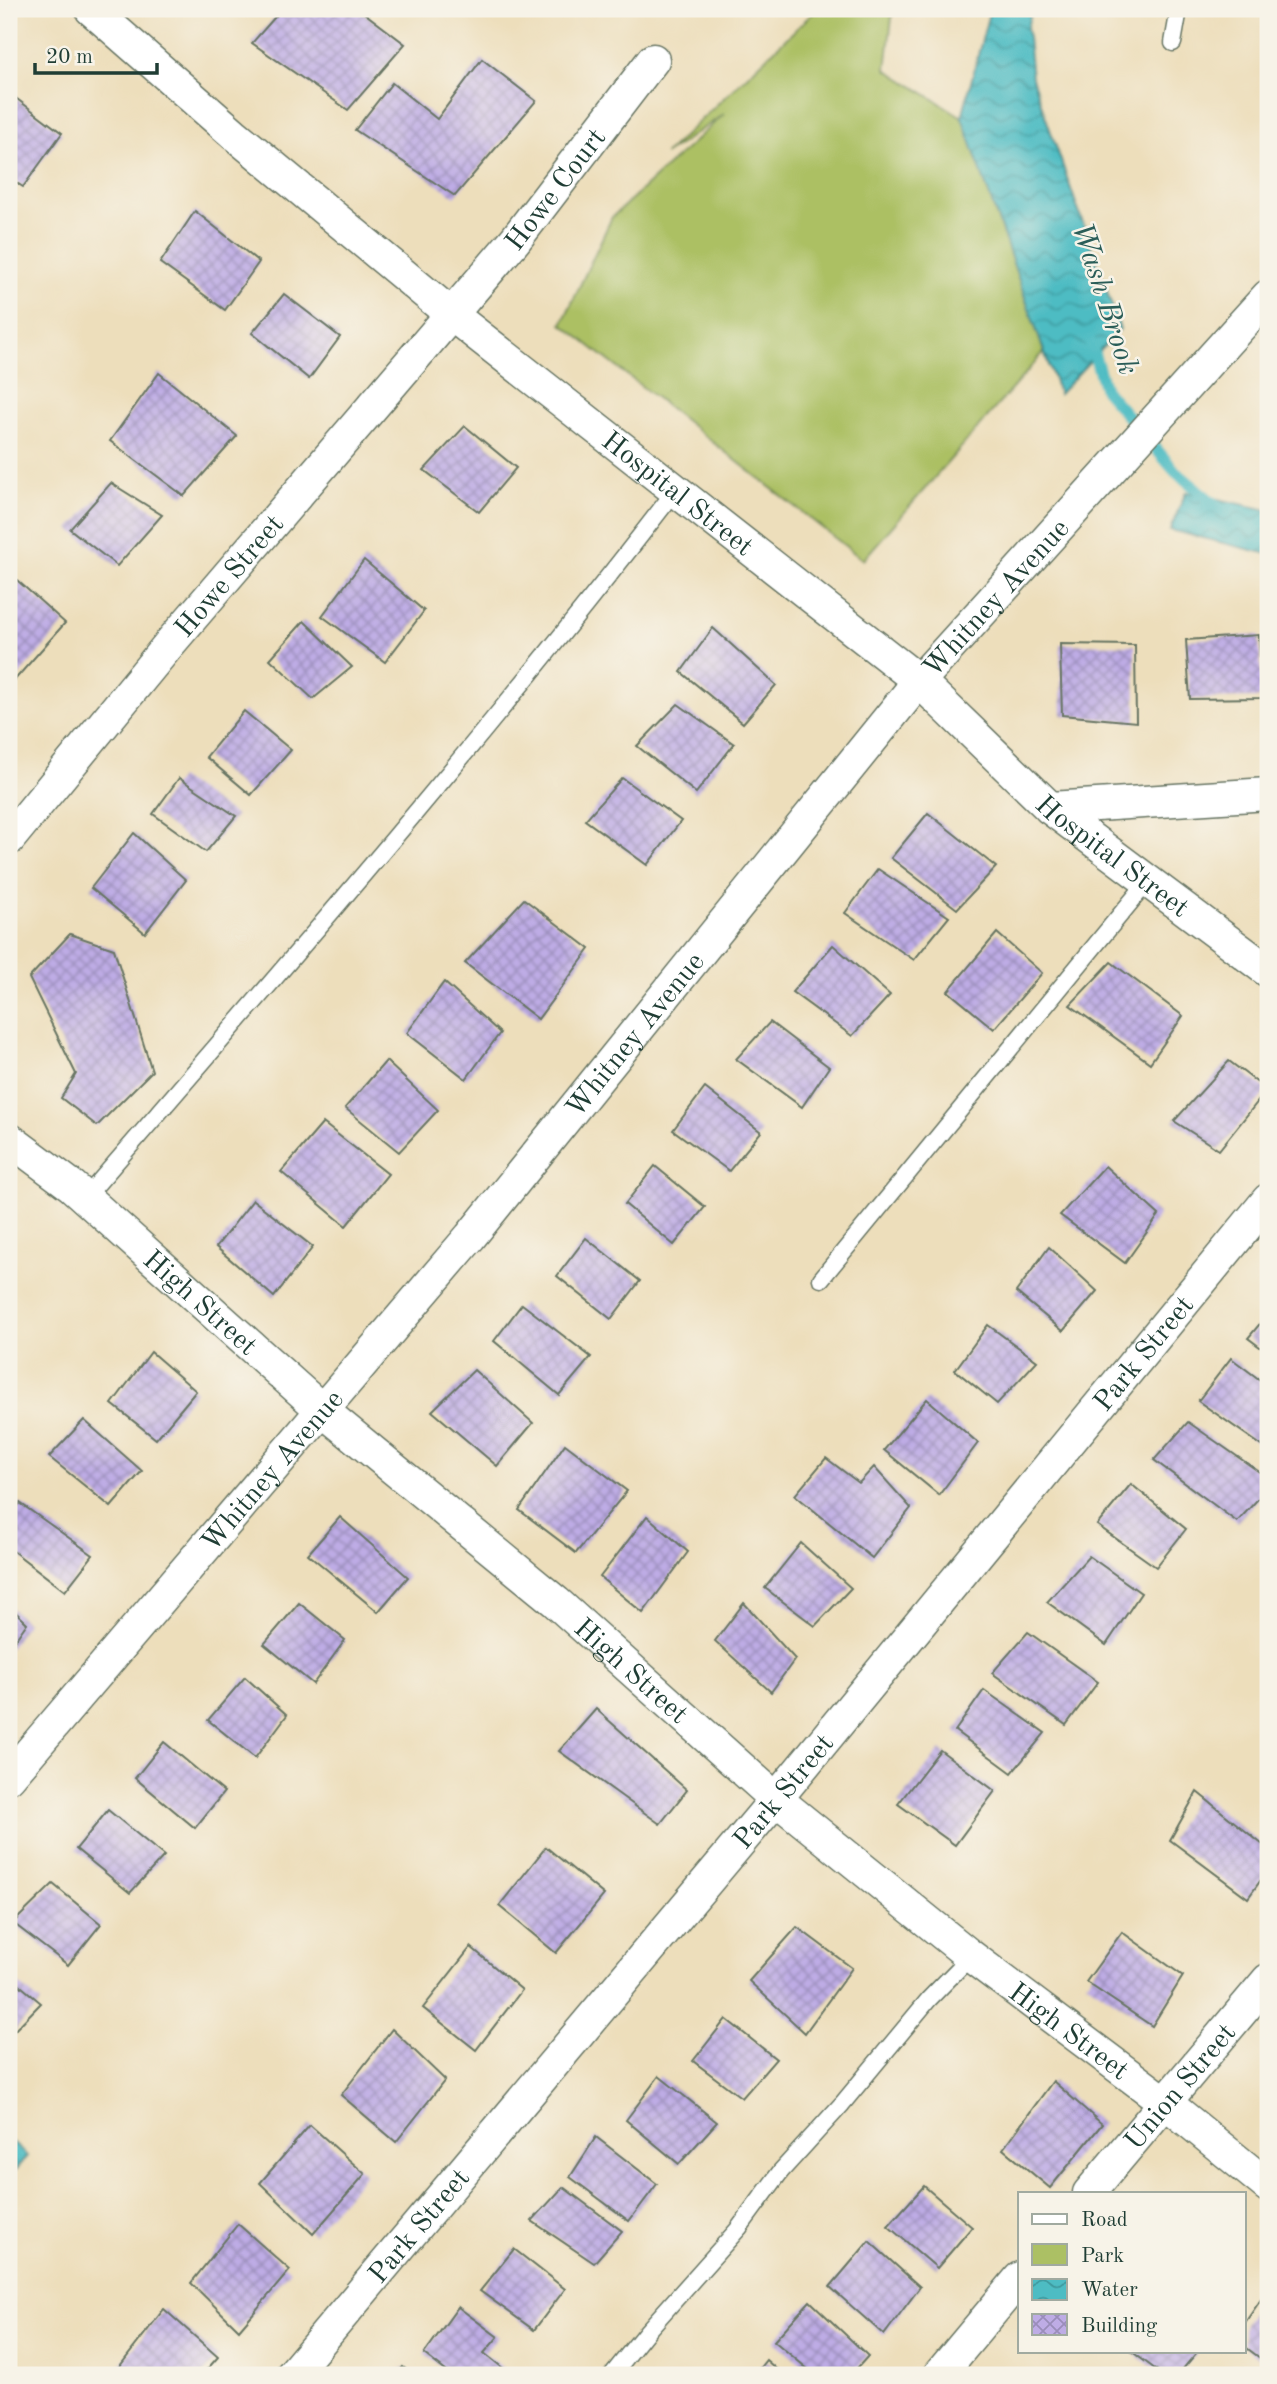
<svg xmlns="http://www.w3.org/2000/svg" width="1277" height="2384" viewBox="0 0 1277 2384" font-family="'Old Standard TT',serif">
<defs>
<pattern id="water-waves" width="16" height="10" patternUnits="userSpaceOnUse" patternTransform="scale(1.75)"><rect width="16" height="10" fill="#4dbcc3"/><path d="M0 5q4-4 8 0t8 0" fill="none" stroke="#3f9a9f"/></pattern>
<pattern id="building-cross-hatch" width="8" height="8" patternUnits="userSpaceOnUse" patternTransform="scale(1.75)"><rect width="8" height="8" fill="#beace5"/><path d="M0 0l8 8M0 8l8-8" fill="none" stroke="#9a8dba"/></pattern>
</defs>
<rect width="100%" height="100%" fill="#f7f3e8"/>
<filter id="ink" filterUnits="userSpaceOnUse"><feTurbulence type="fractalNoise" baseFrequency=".0143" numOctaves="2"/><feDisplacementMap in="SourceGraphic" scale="14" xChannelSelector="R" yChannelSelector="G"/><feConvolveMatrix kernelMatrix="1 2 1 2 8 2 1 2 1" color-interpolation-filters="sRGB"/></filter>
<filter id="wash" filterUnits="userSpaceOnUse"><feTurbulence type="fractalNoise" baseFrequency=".00686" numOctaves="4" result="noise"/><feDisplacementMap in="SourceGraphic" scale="28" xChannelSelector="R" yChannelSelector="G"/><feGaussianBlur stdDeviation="1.57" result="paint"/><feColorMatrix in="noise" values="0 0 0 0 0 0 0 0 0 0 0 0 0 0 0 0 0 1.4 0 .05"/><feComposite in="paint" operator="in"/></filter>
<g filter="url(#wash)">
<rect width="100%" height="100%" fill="#eddebb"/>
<!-- green -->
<polygon fill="#acc064" stroke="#667e4c" stroke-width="2" points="817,9 893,9 886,69 962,117 1044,352 863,560 562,324 612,217 724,114 664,155"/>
<!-- water -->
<g fill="url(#water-waves)" stroke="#367c7c" stroke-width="2">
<polygon points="990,9 1032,9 1027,27 1032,78 1120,329 1059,394 962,117"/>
<polygon points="1186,492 1268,510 1268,554 1170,530"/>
<polygon points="9,2140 27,2156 9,2177"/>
</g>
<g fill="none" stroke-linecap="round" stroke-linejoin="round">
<!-- stream -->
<polyline stroke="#4dbcc3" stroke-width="12" points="1090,341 1105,390 1176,472 1217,506"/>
</g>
<g id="blocks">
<!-- building -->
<g fill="url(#building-cross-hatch)">
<polygon points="282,9 359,9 405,44 348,110 252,43"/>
<polygon points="482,59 536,101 455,196 355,130 392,83 437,119"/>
<polygon points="9,93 62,133 23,187 9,178"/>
<polygon points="195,211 259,262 225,310 160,263"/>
<polygon points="284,294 340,337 309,379 252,333"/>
<polygon points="159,373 237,436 184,496 110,441"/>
<polygon points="465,426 516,468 479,512 424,470"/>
<polygon points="111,483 162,515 117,566 70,529"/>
<polygon points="364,560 424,611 385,662 322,616"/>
<polygon points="9,573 65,623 12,683 9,680"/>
<polygon points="304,621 352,667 313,699 270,659"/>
<polygon points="713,628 776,685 743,723 681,672"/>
<polygon points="1259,635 1262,698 1190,699 1186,640"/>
<polygon points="1060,644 1135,645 1136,722 1062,715"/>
<polygon points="678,704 734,744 696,793 637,746"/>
<polygon points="244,711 291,750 251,795 206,757"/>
<polygon points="179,778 236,816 206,852 153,814"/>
<polygon points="622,778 681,821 647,865 585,820"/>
<polygon points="928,813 996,867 957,909 891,858"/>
<polygon points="134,833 186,880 145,933 91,888"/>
<polygon points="878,869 949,917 914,960 845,913"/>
<polygon points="524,899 590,949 538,1019 465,963"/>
<polygon points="997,933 1042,973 994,1029 948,991"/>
<polygon points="70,934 114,949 152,1071 97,1126 61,1098 76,1074 29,978"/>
<polygon points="833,945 890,995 852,1036 792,992"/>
<polygon points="1111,962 1183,1016 1150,1063 1070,1005"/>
<polygon points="444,982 500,1033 466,1079 407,1033"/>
<polygon points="770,1022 829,1067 802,1107 736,1059"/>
<polygon points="386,1061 438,1110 399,1152 345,1108"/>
<polygon points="1229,1061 1267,1090 1219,1150 1174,1121"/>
<polygon points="705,1088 761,1132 729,1171 673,1130"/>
<polygon points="323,1123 388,1174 346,1226 281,1172"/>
<polygon points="655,1166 705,1207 674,1245 625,1204"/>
<polygon points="1105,1166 1159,1215 1125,1263 1060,1215"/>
<polygon points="253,1200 313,1247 274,1297 216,1247"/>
<polygon points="586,1238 640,1281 611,1319 557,1276"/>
<polygon points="1049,1247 1097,1291 1063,1331 1016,1292"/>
<polygon points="522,1304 591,1357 559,1395 494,1341"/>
<polygon points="1268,1314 1268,1353 1248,1338"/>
<polygon points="988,1325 1037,1361 997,1404 955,1370"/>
<polygon points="151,1352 196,1391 156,1439 112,1404"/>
<polygon points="1231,1358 1268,1386 1268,1450 1198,1401"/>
<polygon points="474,1370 533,1423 497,1466 432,1411"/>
<polygon points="927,1399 978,1443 939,1495 884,1450"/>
<polygon points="84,1420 142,1471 111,1507 49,1457"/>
<polygon points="1188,1422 1268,1478 1268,1488 1237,1522 1154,1460"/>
<polygon points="565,1444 627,1491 576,1553 519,1510"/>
<polygon points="826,1458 859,1483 874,1467 911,1508 872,1558 795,1495"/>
<polygon points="1131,1484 1186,1529 1156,1567 1097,1525"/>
<polygon points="20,1503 93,1555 65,1591 9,1548 9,1516"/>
<polygon points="647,1516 688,1552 643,1613 600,1577"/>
<polygon points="340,1517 408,1577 378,1612 308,1554"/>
<polygon points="801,1543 851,1588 815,1626 765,1588"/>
<polygon points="1089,1556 1141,1593 1106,1645 1047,1602"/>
<polygon points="299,1603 345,1640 313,1684 264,1644"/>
<polygon points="744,1603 795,1659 771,1692 715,1641"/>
<polygon points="9,1606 27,1623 9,1649"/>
<polygon points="1028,1632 1098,1682 1066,1725 992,1673"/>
<polygon points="245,1677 287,1715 255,1758 208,1720"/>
<polygon points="984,1690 1045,1733 1012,1773 955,1731"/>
<polygon points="596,1709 687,1790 660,1824 559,1751"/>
<polygon points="164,1742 224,1792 195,1828 135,1778"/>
<polygon points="940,1750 995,1791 955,1845 898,1804"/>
<polygon points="1197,1792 1268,1849 1268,1870 1248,1898 1170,1840"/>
<polygon points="108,1810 164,1856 130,1893 76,1849"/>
<polygon points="546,1847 604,1895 556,1953 499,1906"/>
<polygon points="53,1884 101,1924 68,1965 13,1923"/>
<polygon points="797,1927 852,1968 805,2033 749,1981"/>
<polygon points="1122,1932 1183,1976 1152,2026 1086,1982"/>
<polygon points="471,1947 522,1990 476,2050 423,2008"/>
<polygon points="9,1976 41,2003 10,2035 9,2033"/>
<polygon points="726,2019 776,2059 742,2098 693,2061"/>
<polygon points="392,2029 445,2080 396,2142 341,2095"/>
<polygon points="659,2076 717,2122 679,2164 626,2120"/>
<polygon points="1053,2081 1102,2124 1050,2188 1003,2149"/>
<polygon points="310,2125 365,2174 313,2234 260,2183"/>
<polygon points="596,2137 657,2184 629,2221 570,2177"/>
<polygon points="924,2186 972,2227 937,2268 888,2226"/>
<polygon points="563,2187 622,2231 594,2263 532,2221"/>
<polygon points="238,2224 290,2270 239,2330 191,2283"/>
<polygon points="869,2241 920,2287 884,2335 830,2287"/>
<polygon points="514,2249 565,2289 534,2330 480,2291"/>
<polygon points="1264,2295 1268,2298 1268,2364 1244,2346 1244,2324"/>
<polygon points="810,2301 868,2356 851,2375 815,2375 774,2341"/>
<polygon points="458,2307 498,2337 484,2353 508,2372 505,2375 451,2375 424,2354"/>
<polygon points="164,2309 218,2357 202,2375 113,2375"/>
<polygon points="1131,2351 1198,2351 1178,2375 1163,2375"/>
<polygon points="766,2360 783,2375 754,2375"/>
<polygon points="403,2367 413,2375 396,2375"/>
</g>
</g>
</g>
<g filter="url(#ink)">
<use href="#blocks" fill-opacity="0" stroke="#677563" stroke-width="2"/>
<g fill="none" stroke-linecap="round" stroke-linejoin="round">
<!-- lane casing -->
<g stroke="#677563" stroke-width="19">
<g id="lane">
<polyline points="1173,43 1178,15 1181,9"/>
<path d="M85,1198C286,966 488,734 675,491"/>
<polyline points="821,1279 1148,881"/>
<polyline points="612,2375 648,2330 739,2228 781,2171 842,2104 929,1999 971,1956"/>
</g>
</g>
<!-- street casing -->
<g stroke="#677563" stroke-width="35">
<g id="street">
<path id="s1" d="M91,9L234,134L452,315L919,681L1050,808L1268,971"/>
<polyline points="1050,808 1268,794"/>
<path id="s2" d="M9,839L171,642L515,240L653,60"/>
<path id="s3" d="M9,1139L72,1186L322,1410L556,1602L776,1799L968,1954L1165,2102L1268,2186"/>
<path id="s4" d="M9,1777L470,1237L919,681L1268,296"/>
<path id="s5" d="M1089,2193L1268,1980"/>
<path id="s6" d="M292,2375L776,1799L1268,1200"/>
<polyline points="939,2375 1020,2278"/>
</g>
</g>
<!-- lane -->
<use href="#lane" stroke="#fff" stroke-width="16"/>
<!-- street -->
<use href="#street" stroke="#fff" stroke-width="32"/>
</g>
</g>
<g text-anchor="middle" stroke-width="5" stroke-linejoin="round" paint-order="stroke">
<!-- street labels -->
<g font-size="28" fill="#1f3d34" stroke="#f7f3e8">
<text dy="10" stroke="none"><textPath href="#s2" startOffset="849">Howe Court</textPath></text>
<text dy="10" stroke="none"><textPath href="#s1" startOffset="761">Hospital Street</textPath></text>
<text dy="10" stroke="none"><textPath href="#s2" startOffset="343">Howe Street</textPath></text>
<text dy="10" stroke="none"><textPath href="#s4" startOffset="1538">Whitney Avenue</textPath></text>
<text dy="10" stroke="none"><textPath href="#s1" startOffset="1328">Hospital Street</textPath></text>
<text dy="10" stroke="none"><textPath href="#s4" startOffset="971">Whitney Avenue</textPath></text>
<text dy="10" stroke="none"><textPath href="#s3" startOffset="252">High Street</textPath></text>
<text dy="10" stroke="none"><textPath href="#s6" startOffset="1330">Park Street</textPath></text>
<text dy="10" stroke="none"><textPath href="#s4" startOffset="404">Whitney Avenue</textPath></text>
<text dy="10" stroke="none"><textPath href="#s3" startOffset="819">High Street</textPath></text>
<text dy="10" stroke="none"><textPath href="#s6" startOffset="763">Park Street</textPath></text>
<text dy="10" stroke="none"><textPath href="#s3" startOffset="1386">High Street</textPath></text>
<text dy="10" stroke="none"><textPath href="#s5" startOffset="140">Union Street</textPath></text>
<text dy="10" stroke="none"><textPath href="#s6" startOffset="196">Park Street</textPath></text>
</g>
<!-- water labels -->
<g font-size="30" font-style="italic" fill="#2a5d58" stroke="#f7f3e8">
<text transform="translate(1106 298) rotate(72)" y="10">Wash Brook</text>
</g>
</g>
<!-- margin -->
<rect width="1277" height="2384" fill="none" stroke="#f7f3e8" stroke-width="35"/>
<!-- legend -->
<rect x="1018" y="2192" width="228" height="161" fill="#f7f3e8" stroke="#a1aaa0" stroke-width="2"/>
<rect x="1032" y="2214" width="35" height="10" fill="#ffffff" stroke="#a1aaa0" stroke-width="2"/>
<text x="1081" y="2226" font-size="21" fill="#1f3d34">Road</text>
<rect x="1032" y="2244" width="35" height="21" fill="#acc064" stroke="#a1aaa0" stroke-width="2"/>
<text x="1081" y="2262" font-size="21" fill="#1f3d34">Park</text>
<rect x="1032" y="2279" width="35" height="21" fill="url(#water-waves)" stroke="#a1aaa0" stroke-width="2"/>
<text x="1081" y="2296" font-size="21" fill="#1f3d34">Water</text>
<rect x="1032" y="2314" width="35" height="21" fill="url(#building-cross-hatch)" stroke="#a1aaa0" stroke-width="2"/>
<text x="1081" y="2332" font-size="21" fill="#1f3d34">Building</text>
<!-- scale -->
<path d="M35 63v10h122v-10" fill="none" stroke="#1f3d34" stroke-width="3.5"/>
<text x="46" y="63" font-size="21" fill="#1f3d34" stroke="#f7f3e8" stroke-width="5" paint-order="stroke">20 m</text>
</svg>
